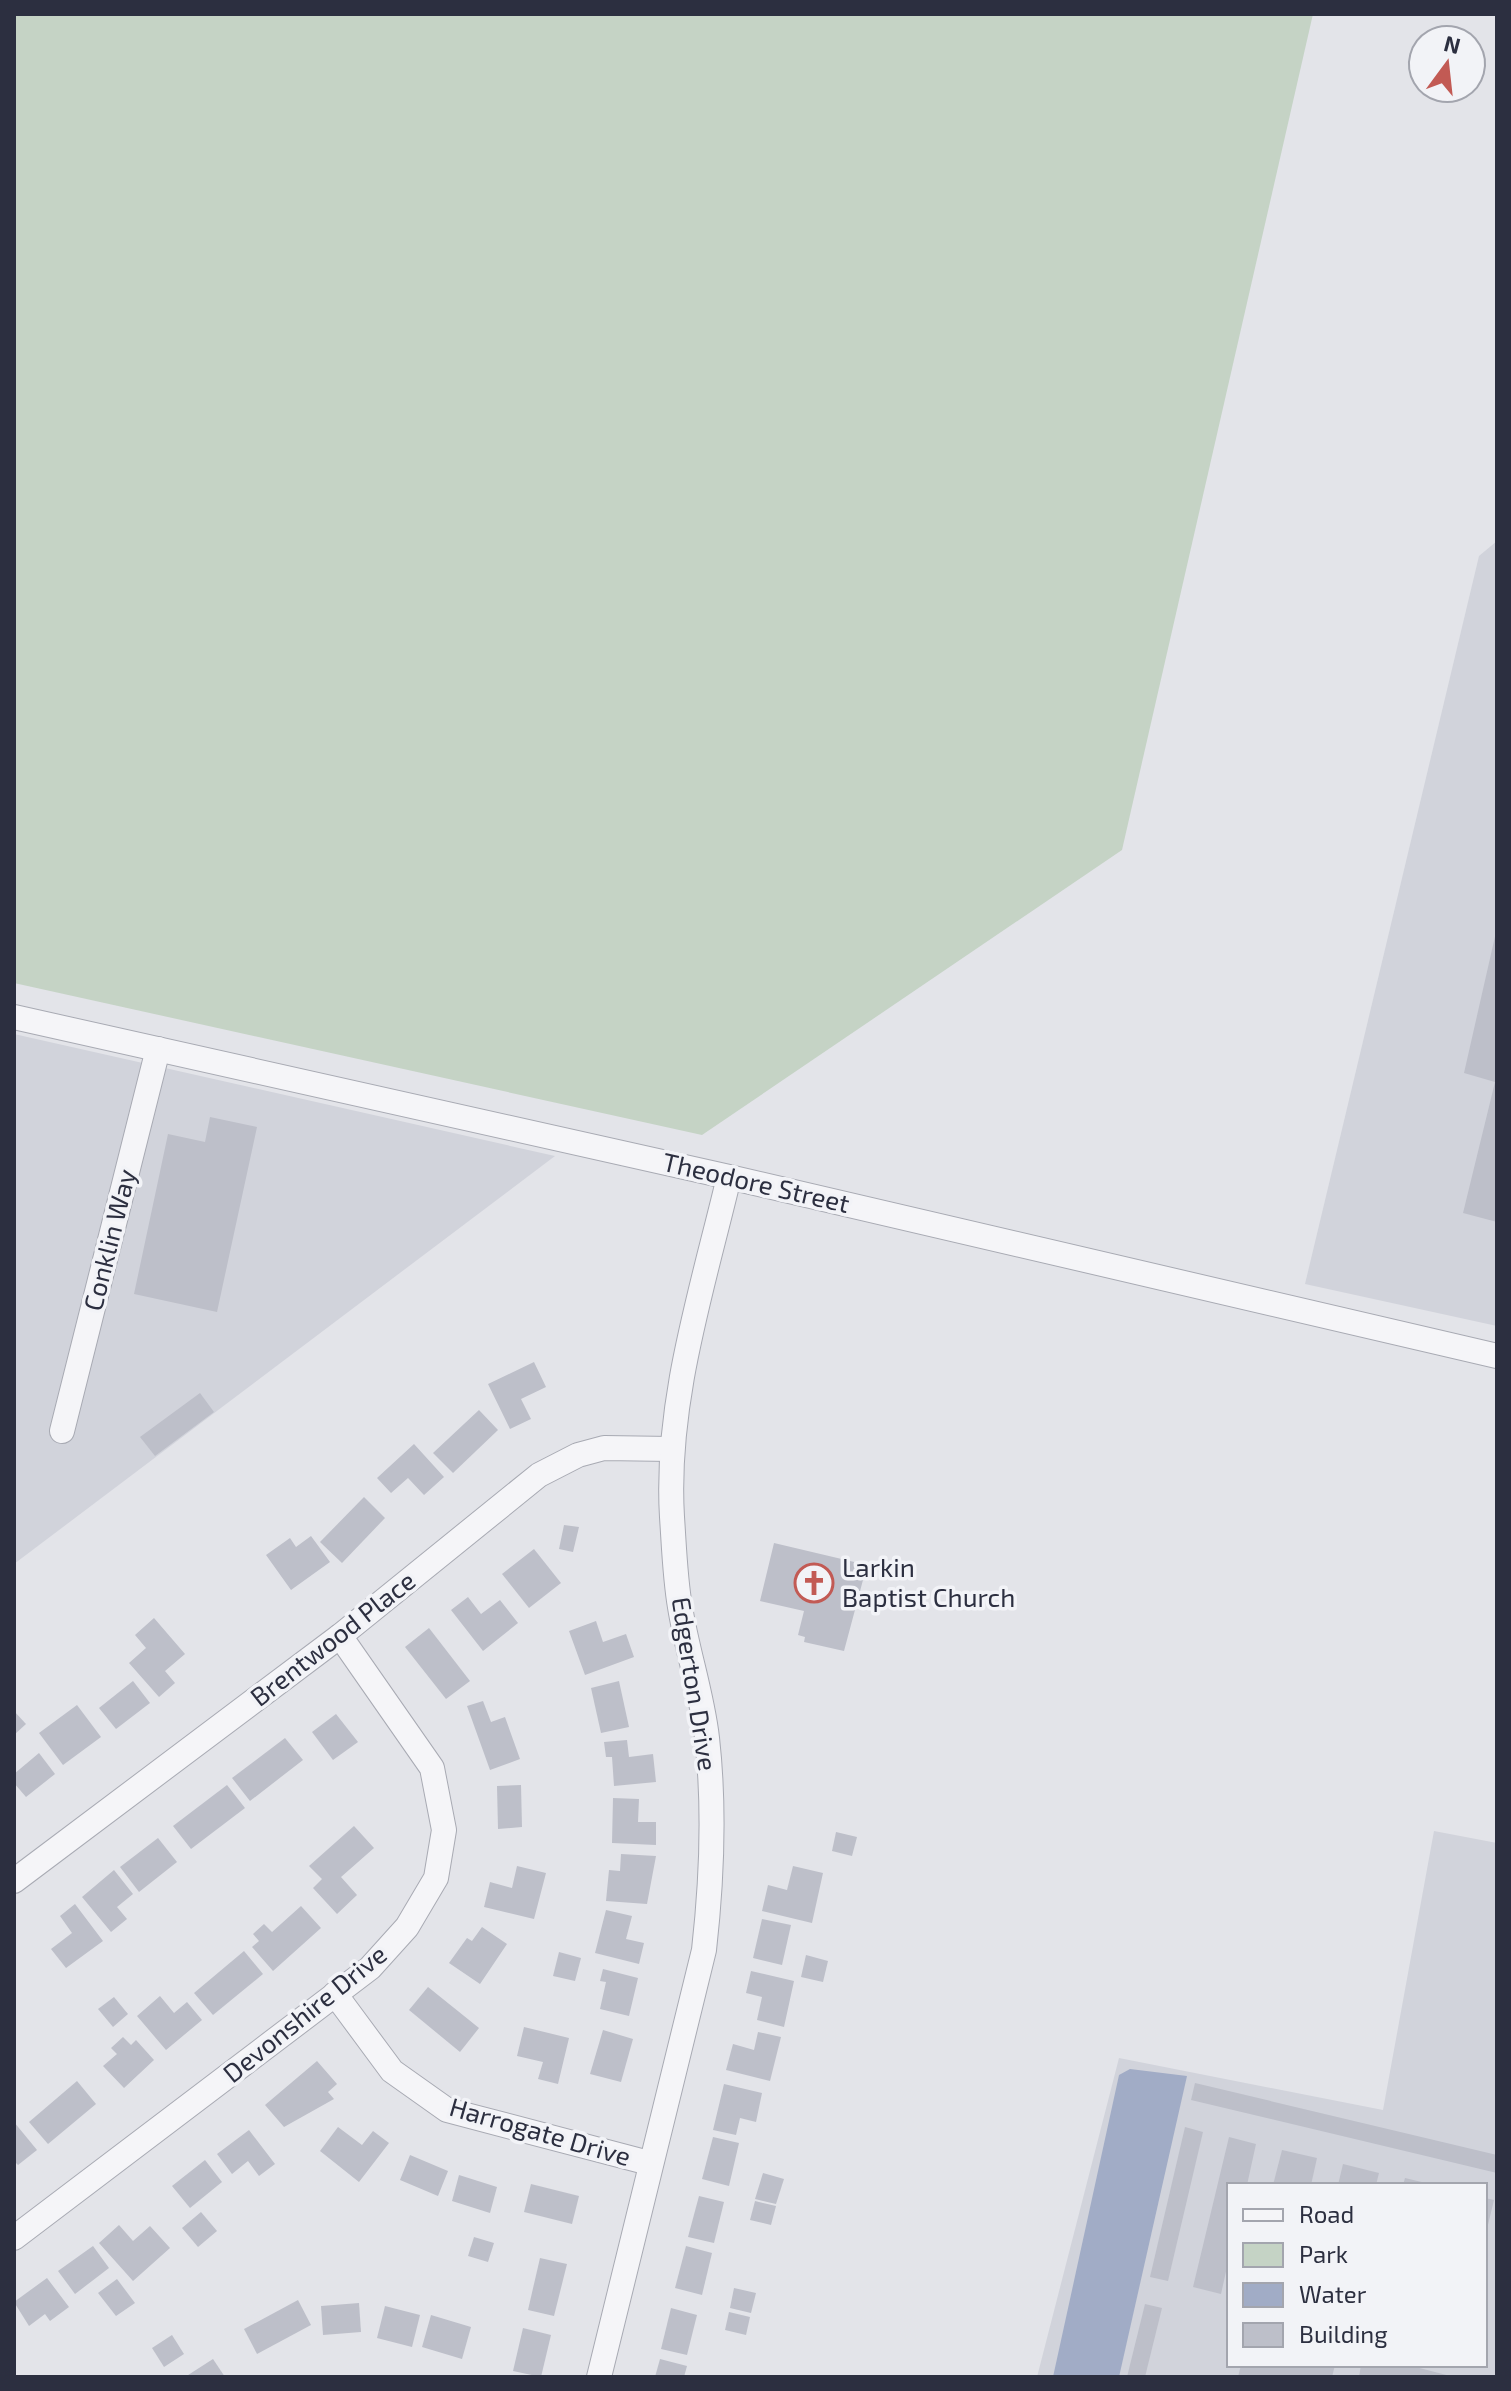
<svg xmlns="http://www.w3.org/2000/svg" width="1511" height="2391" viewBox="0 0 1511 2391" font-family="'Exo 2',sans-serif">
<rect width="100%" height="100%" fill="#e3e4e9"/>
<!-- built -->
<g fill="#d1d3db" fill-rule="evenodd">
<polygon points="1497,541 1497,1326 1305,1284 1479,556"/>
<polygon points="14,1034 555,1156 14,1564"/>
<path d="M1434,1831L1497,1843V2377H1037L1119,2058L1383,2110ZM1229,2185H1485V2365H1229Z"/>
</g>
<!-- green -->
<polygon fill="#c5d3c5" points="14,14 1313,14 1122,850 702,1135 14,983"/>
<!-- water -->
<polygon fill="#a1acc6" points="1130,2069 1187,2076 1119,2377 1053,2377 1119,2075"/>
<!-- building -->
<g fill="#bdbfc9">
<polygon points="1496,932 1497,932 1497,1222 1463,1213 1495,1082 1464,1073"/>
<polygon points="210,1117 257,1127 217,1312 134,1294 168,1134 205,1142"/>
<polygon points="534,1362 546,1387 521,1399 531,1419 510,1429 488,1384"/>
<polygon points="200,1393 214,1412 155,1456 140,1437"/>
<polygon points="479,1410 498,1430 453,1473 433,1453"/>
<polygon points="414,1444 444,1477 424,1495 408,1478 391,1493 377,1478"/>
<polygon points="364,1497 385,1518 342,1563 320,1542"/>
<polygon points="564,1525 579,1527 573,1552 559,1549"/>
<polygon points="311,1536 330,1562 291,1590 266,1555 290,1538 296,1547"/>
<polygon points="774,1543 867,1565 844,1651 804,1642 805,1637 798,1635 804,1611 760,1601"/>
<polygon points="534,1549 561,1583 529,1608 502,1574"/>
<polygon points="468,1597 481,1614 500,1600 518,1623 483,1651 451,1610"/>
<polygon points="154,1618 185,1654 165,1671 175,1683 159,1697 129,1663 146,1648 135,1635"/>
<polygon points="596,1621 603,1642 626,1634 634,1657 585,1675 569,1631"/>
<polygon points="429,1628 470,1681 446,1699 405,1647"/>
<polygon points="133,1681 150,1703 116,1729 99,1708"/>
<polygon points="619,1681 629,1727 601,1733 591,1688"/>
<polygon points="483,1701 491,1722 505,1717 520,1759 490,1770 467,1706"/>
<polygon points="77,1705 101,1737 63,1765 39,1733"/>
<polygon points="14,1711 26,1724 14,1735"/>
<polygon points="336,1714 358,1742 333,1760 312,1732"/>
<polygon points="285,1738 303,1760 250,1801 232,1778"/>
<polygon points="627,1740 629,1757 653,1754 656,1782 614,1786 612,1757 606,1757 604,1742"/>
<polygon points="39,1753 55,1774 26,1797 14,1783 14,1774"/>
<polygon points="227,1785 245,1808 191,1849 173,1826"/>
<polygon points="521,1785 522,1827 498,1829 497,1786"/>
<polygon points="613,1798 639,1799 638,1822 656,1822 656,1845 612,1843"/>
<polygon points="354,1826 374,1848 341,1877 357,1895 337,1914 313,1888 322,1879 309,1866"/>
<polygon points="836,1832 857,1837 852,1856 832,1851"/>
<polygon points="158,1838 177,1862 139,1892 120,1867"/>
<polygon points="621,1854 656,1856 647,1904 606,1901 609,1870 620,1871"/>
<polygon points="517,1866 546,1873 534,1919 484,1907 490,1882 512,1888"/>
<polygon points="793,1866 823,1873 812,1923 762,1911 768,1885 787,1890"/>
<polygon points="114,1870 133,1894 117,1907 127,1919 111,1932 82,1897"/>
<polygon points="75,1904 103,1941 66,1968 51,1949 72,1933 60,1916"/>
<polygon points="301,1906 321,1928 273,1971 252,1947 259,1941 253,1934 264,1924 272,1932"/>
<polygon points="606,1910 632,1916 626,1939 644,1943 639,1964 595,1953"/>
<polygon points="762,1919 791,1925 782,1965 753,1958"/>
<polygon points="482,1927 507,1944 480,1984 449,1963 467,1938 472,1941"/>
<polygon points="244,1951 263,1974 213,2015 194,1993"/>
<polygon points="559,1952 581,1958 575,1981 553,1976"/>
<polygon points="806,1955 828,1961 823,1982 801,1977"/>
<polygon points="603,1969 638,1978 629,2016 600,2009 606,1982 600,1981"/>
<polygon points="751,1971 794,1981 784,2027 757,2020 762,1997 746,1993"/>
<polygon points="428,1987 479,2028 460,2052 409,2010"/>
<polygon points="160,1996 174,2013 187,2002 202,2020 166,2050 137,2016"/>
<polygon points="114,1997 128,2014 113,2027 98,2009"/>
<polygon points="524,2027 569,2038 558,2084 538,2079 543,2062 517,2056"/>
<polygon points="603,2030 633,2039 621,2082 590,2074"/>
<polygon points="758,2032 781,2037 770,2081 726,2070 733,2044 754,2050"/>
<polygon points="123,2037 131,2045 136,2040 154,2060 124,2088 103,2066 117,2054 111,2048"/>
<polygon points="317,2061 337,2084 328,2092 334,2099 284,2127 265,2105"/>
<polygon points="77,2081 96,2104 48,2144 29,2122"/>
<polygon points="1195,2083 1497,2155 1497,2173 1191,2100"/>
<polygon points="724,2084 762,2093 756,2122 740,2118 736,2135 713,2130"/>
<polygon points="14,2122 37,2150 18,2165 14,2161"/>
<polygon points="338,2127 362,2145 373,2131 389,2143 359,2182 320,2151"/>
<polygon points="1185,2127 1203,2132 1168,2281 1150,2277"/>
<polygon points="249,2130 275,2164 259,2176 248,2161 232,2174 217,2154"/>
<polygon points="713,2137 739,2143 729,2186 702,2179"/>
<polygon points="1229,2137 1256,2144 1247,2185 1229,2185 1229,2258 1221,2294 1193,2287"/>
<polygon points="1282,2150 1317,2158 1311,2185 1273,2185"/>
<polygon points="410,2155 448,2171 438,2196 400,2180"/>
<polygon points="205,2160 222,2182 190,2208 172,2186"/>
<polygon points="1343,2164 1379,2173 1376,2185 1338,2185"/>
<polygon points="763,2173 784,2179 776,2204 755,2199"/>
<polygon points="459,2175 497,2187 490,2213 452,2201"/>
<polygon points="1405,2178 1430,2184 1430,2185 1403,2185"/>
<polygon points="531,2184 579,2196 572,2224 524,2212"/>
<polygon points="699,2196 724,2202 714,2243 688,2237"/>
<polygon points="1485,2198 1494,2200 1486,2233 1485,2233"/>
<polygon points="755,2201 776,2206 771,2225 750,2220"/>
<polygon points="201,2212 217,2231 198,2247 182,2228"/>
<polygon points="119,2225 133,2241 150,2226 170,2248 133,2281 99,2243"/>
<polygon points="474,2237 494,2243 488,2262 468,2256"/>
<polygon points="93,2246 109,2268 75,2294 58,2271"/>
<polygon points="686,2246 712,2253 702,2295 675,2288"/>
<polygon points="540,2258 567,2264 554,2316 528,2310"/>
<polygon points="47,2278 69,2307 50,2321 45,2314 29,2326 14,2302"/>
<polygon points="117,2279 135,2303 116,2316 98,2293"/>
<polygon points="734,2288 756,2293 751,2313 730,2308"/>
<polygon points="298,2300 311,2325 257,2354 244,2329"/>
<polygon points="359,2303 361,2332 323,2335 321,2306"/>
<polygon points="1145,2304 1162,2308 1145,2377 1127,2377"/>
<polygon points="385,2306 420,2315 412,2347 377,2338"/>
<polygon points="671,2308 697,2315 687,2355 661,2349"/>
<polygon points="729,2312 750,2317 746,2335 725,2330"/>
<polygon points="431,2315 471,2327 462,2359 422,2347"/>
<polygon points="523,2328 551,2335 541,2377 513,2371"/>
<polygon points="172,2335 184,2354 164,2367 152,2348"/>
<polygon points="213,2359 225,2377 185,2377"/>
<polygon points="660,2359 687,2366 684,2377 655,2377"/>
<polygon points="1241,2365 1335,2365 1332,2377 1238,2377"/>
<polygon points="1361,2365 1408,2365 1454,2377 1359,2377"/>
</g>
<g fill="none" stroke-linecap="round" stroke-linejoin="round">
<!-- minor casing -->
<g stroke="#a8aab3" stroke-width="26">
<g id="minor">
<polyline points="14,1017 729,1177 1497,1356"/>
<polyline points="62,1431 158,1049"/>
<polyline points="14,1881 340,1636 539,1475 578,1455 604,1448 671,1449"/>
<polyline points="335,1994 392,2071 447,2110 649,2163"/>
<polyline points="14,2238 370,1968 407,1927 436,1878 444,1830 432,1768 340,1636"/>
<path d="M599,2377L704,1950C712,1879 715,1809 707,1738C702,1694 687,1651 680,1607C675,1578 674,1546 672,1517C665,1402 703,1287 729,1177"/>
</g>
</g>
<!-- minor -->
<use href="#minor" stroke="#f5f5f8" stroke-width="24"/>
</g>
<!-- icons -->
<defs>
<g id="church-ring" transform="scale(2)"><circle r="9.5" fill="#f2f3f7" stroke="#c25a54" stroke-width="1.5"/><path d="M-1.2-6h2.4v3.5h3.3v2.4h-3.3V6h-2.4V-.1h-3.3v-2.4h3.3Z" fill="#c25a54"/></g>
</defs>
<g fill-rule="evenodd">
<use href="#church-ring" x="814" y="1583"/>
</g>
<g text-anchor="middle" stroke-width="7" stroke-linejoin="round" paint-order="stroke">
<!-- street labels -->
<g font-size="26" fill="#2c2f40" stroke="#f2f3f7">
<text transform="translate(756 1183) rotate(13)" y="9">Theodore Street</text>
<text transform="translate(110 1240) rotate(-76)" y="9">Conklin Way</text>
<text transform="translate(333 1639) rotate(-38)" y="9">Brentwood Place</text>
<text transform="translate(694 1684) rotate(81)" y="9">Edgerton Drive</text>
<text transform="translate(305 2014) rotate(-39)" y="9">Devonshire Drive</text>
<text transform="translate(540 2132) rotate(16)" y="9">Harrogate Drive</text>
</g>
<!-- poi labels -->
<g font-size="26" fill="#2c2f40" stroke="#f2f3f7" text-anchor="start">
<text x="842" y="1577">Larkin<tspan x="842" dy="30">Baptist Church</tspan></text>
</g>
</g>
<!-- border -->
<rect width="1511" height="2391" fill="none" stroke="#2c2f40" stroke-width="32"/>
<!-- legend -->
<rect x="1227" y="2183" width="260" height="184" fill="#f2f3f7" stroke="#a3a5ae" stroke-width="2"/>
<rect x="1243" y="2209" width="40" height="12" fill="#f5f5f8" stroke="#a3a5ae" stroke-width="2"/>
<text x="1299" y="2223" font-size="24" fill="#2c2f40">Road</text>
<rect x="1243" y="2243" width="40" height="24" fill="#c5d3c5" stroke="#a3a5ae" stroke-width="2"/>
<text x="1299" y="2263" font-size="24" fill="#2c2f40">Park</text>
<rect x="1243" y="2283" width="40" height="24" fill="#a1acc6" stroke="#a3a5ae" stroke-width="2"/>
<text x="1299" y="2303" font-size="24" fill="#2c2f40">Water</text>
<rect x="1243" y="2323" width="40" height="24" fill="#bdbfc9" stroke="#a3a5ae" stroke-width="2"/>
<text x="1299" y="2343" font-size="24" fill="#2c2f40">Building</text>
<!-- north arrow -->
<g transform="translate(1447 64) rotate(15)"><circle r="38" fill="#f2f3f7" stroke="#a3a5ae" stroke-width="2"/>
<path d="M0-6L14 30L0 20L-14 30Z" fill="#c25a54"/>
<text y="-12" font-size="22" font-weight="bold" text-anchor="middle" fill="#2c2f40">N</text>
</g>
</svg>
